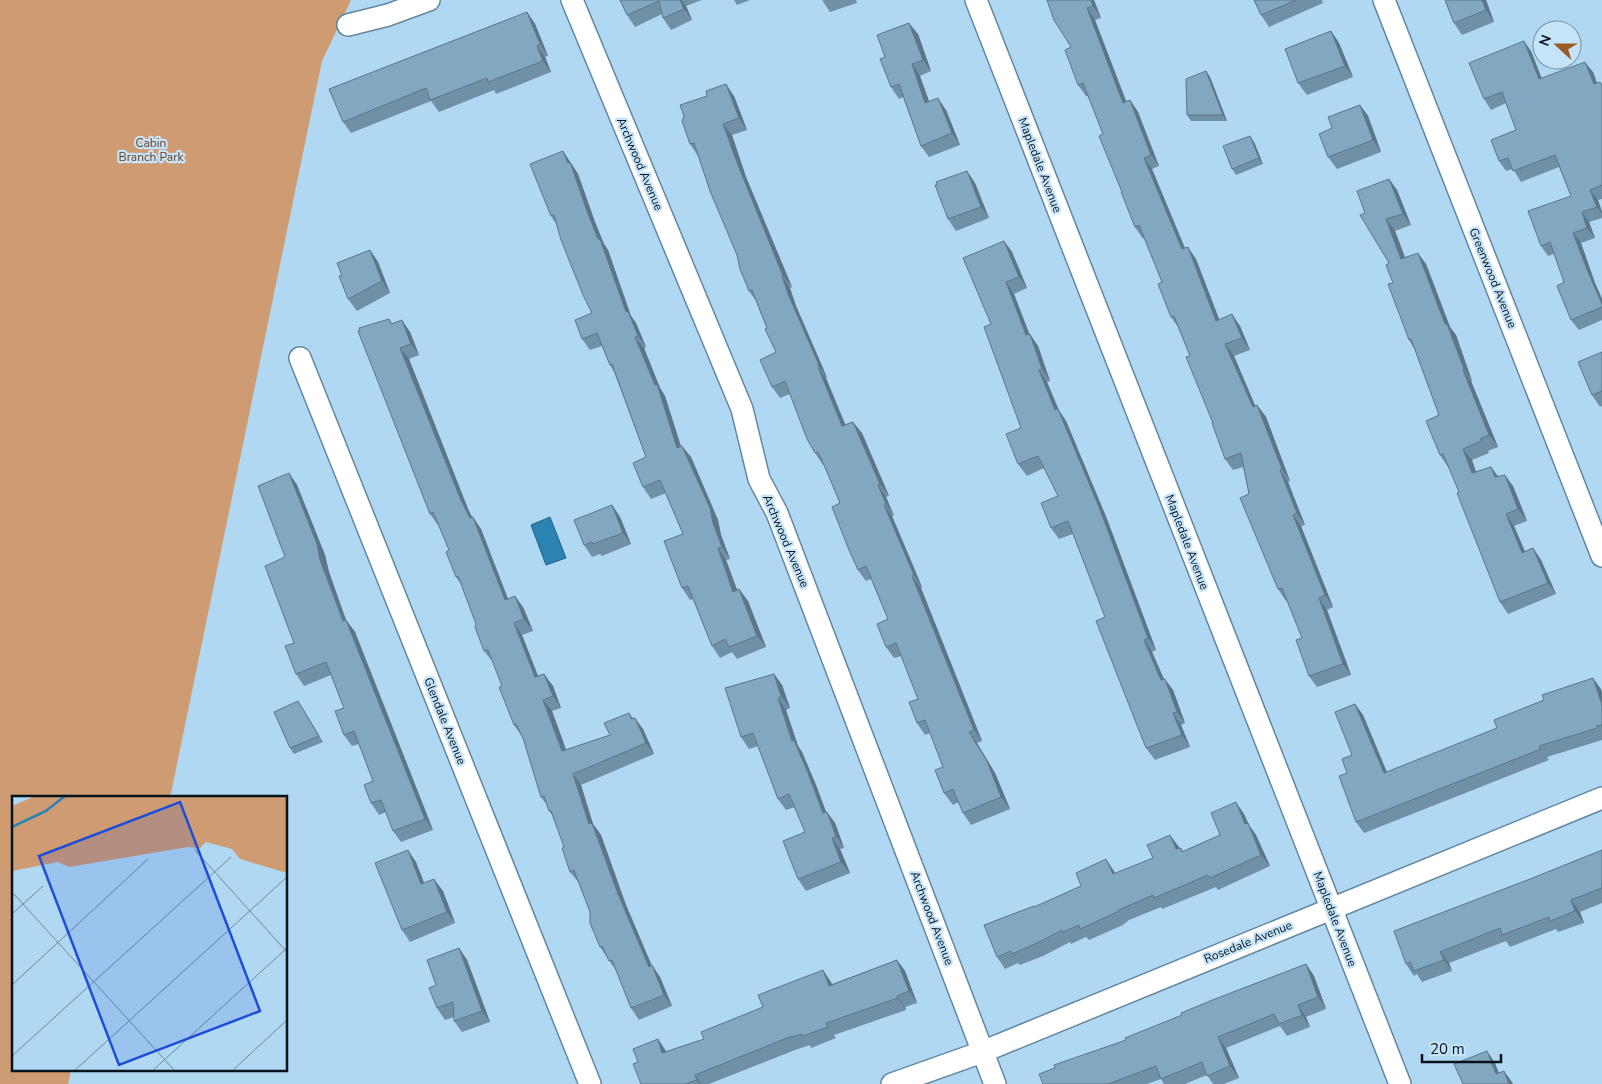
<svg xmlns="http://www.w3.org/2000/svg" width="1602" height="1084" viewBox="0 0 1602 1084" font-family="'Nunito Sans',sans-serif">
<rect width="100%" height="100%" fill="#b1d8f2"/>
<!-- green -->
<polygon fill="#cf9b73" points="0,0 351,0 322,61 170,798 14,798 14,1070 71,1070 68,1084 0,1084"/>
<!-- water -->
<polygon fill="#2b83b4" stroke="#206186" points="550,517 566,558 546,565 531,525"/>
<g fill="none" stroke-linecap="round" stroke-linejoin="round">
<!-- minor casing -->
<g stroke="#62879f" stroke-width="24">
<g id="minor">
<polyline points="572,0 742,409 759,479 777,513 995,1084"/>
<polyline points="976,0 1400,1084"/>
<polyline points="1384,0 1602,556"/>
<polyline points="348,25 388,15 429,0"/>
<polyline points="300,358 590,1084"/>
<polyline points="892,1084 982,1052 1602,798"/>
</g>
</g>
<!-- minor -->
<use href="#minor" stroke="#fff" stroke-width="21"/>
</g>
<!-- wall -->
<g fill="#7090a6">
<polygon points="620,0 702,0 686,6 692,20 671,30 663,18 662,14 635,27 627,15"/>
<polygon points="734,0 750,0 737,5"/>
<polygon points="822,0 856,0 857,3 830,12"/>
<polygon points="1047,0 1094,0 1101,18 1095,20 1126,101 1130,100 1138,112 1144,128 1159,166 1152,169 1185,248 1196,259 1219,319 1240,326 1250,350 1234,356 1255,406 1257,405 1266,417 1290,481 1288,482 1305,525 1301,526 1333,607 1327,610 1351,675 1317,687 1309,676 1302,638 1287,601 1286,601 1278,589 1249,494 1243,467 1233,470 1225,459 1190,356 1178,327 1171,317 1162,282 1144,238 1143,239 1135,227 1122,192 1103,134 1088,96 1086,96 1078,85 1071,47"/>
<polygon points="1254,0 1322,0 1323,3 1269,27 1261,15"/>
<polygon points="1445,0 1486,0 1494,22 1462,35 1454,23"/>
<polygon points="527,12 535,24 548,56 545,57 551,72 496,94 494,90 439,112 431,101 351,133 343,122"/>
<polygon points="1331,31 1339,43 1353,77 1307,95 1298,83"/>
<polygon points="918,34 931,71 920,76 929,102 946,110 960,145 929,157 921,146 903,97 899,99 891,87 885,57"/>
<polygon points="1531,51 1541,78 1593,72 1597,83 1602,84 1602,199 1598,200 1602,212 1602,218 1589,222 1595,238 1581,243 1595,283 1602,299 1602,320 1579,330 1571,320 1564,282 1554,254 1548,256 1541,246 1571,196 1559,167 1521,182 1513,169 1506,171 1499,161 1516,130 1506,103 1491,110 1484,99"/>
<polygon points="1206,71 1210,77 1227,121 1191,121 1187,115"/>
<polygon points="734,96 747,130 732,135 746,177 792,287 790,288 796,306 824,370 827,378 826,378 845,425 862,433 889,496 886,497 894,516 892,516 922,587 921,588 982,741 977,743 995,773 1010,809 971,825 963,813 959,802 953,805 944,793 943,767 930,733 925,735 917,723 918,699 901,656 894,658 886,647 888,619 871,579 866,581 858,570 840,503 824,465 823,465 815,453 790,394 780,398 772,387 776,352 756,301 749,291 737,255 698,156 690,144"/>
<polygon points="1360,105 1368,116 1381,152 1337,169 1328,157 1332,128"/>
<polygon points="1254,142 1263,164 1236,175 1232,169"/>
<polygon points="563,151 578,174 595,222 604,244 608,250 631,316 636,323 646,347 644,348 660,388 665,396 681,446 691,457 718,520 721,535 730,559 726,560 737,590 739,589 748,601 766,647 737,659 732,652 720,658 712,646 693,599 690,600 682,588 683,534 666,493 651,499 643,487 646,457 614,372 610,365 602,346 590,350 582,339 592,313 557,225 551,216"/>
<polygon points="1389,179 1397,190 1411,225 1395,231 1405,258 1426,264 1450,327 1456,335 1472,381 1471,381 1498,447 1488,451 1489,453 1472,460 1476,472 1491,467 1498,477 1513,486 1527,521 1514,526 1525,551 1533,548 1541,560 1556,594 1508,614 1500,602 1459,492 1449,466 1448,467 1440,455 1439,415 1415,350 1409,340 1393,283 1389,263 1365,213"/>
<polygon points="975,183 989,218 956,231 948,219"/>
<polygon points="1004,241 1012,252 1027,288 1014,294 1029,334 1038,346 1050,381 1047,382 1058,409 1066,421 1107,519 1156,650 1152,652 1164,679 1173,690 1185,723 1181,725 1190,747 1155,760 1146,748 1105,617 1073,534 1059,539 1051,528 1058,496 1044,468 1027,476 1018,464 1021,428 991,324"/>
<polygon points="370,250 378,262 390,293 357,311 348,299 342,276"/>
<polygon points="389,319 392,323 410,332 419,355 409,359 468,509 472,517 481,529 508,599 523,607 533,631 522,635 538,676 544,674 553,686 561,708 552,711 566,750 610,735 629,713 633,718 643,729 654,754 581,785 593,824 601,835 626,905 652,966 660,977 672,1006 639,1020 631,1008 617,972 600,947 590,912 579,883 570,872 564,847 554,817 549,811 547,805 541,797 523,738 514,725 502,686 493,662 484,651 476,624 461,584 456,577 449,550 439,525 438,525 430,514"/>
<polygon points="1602,352 1602,406 1600,407 1592,395"/>
<polygon points="289,473 297,485 325,555 329,572 346,620 355,632 433,830 401,842 393,831 386,812 379,815 371,803 373,781 359,744 352,746 344,735 344,708 331,675 304,686 296,674 285,557"/>
<polygon points="612,505 620,517 631,544 602,556 600,554 592,557 584,545"/>
<polygon points="774,674 782,685 790,708 786,710 798,746 802,752 816,785 826,812 835,823 844,848 840,849 850,873 806,891 798,879 805,832 795,807 786,810 778,799 758,746 749,749 741,737"/>
<polygon points="1601,689 1602,693 1602,740 1547,757 1549,760 1364,833 1356,822 1347,773 1352,755 1355,704 1363,715 1387,772"/>
<polygon points="302,707 323,742 294,754 290,748"/>
<polygon points="1244,814 1249,825 1256,835 1270,866 1218,890 1216,887 1162,909 1161,907 1129,920 1123,925 1089,940 1086,937 1071,944 1070,942 1043,956 1020,965 1018,963 1005,969 997,957 1035,907 1114,871 1115,874 1153,858 1179,847 1179,848 1181,848 1183,851 1220,835"/>
<polygon points="1602,850 1602,903 1580,912 1584,923 1558,932 1556,929 1510,947 1506,941 1449,963 1452,971 1422,982 1417,974 1414,976 1406,964 1530,879"/>
<polygon points="416,862 424,883 443,891 455,923 410,942 402,930"/>
<polygon points="459,948 467,960 490,1022 462,1032 454,1021 454,1017 445,1020 437,1008 436,985"/>
<polygon points="897,960 905,971 917,1003 905,1007 906,1010 834,1035 836,1038 811,1048 810,1045 795,1050 709,1084 641,1084 638,1062 658,1039 666,1052 704,1039 831,982 832,984"/>
<polygon points="1306,964 1314,976 1326,1009 1306,1017 1310,1027 1287,1036 1280,1026 1226,1048 1239,1078 1224,1084 1213,1084 1207,1075 1185,1084 1164,1084 1161,1079 1147,1084 1043,1084 1055,1068 1126,1040"/>
</g>
<!-- shaded-wall -->
<g fill="#5b7687">
<polygon points="680,0 681,0 686,6 692,20 684,9"/>
<polygon points="1091,0 1094,0 1101,18 1093,6"/>
<polygon points="1482,0 1486,0 1494,22 1486,10"/>
<polygon points="1087,8 1095,20 1131,114 1123,103"/>
<polygon points="527,12 535,24 548,56 540,44"/>
<polygon points="909,23 918,34 931,71 923,60"/>
<polygon points="1331,31 1339,43 1353,77 1345,66"/>
<polygon points="1524,41 1531,51 1546,89 1539,79"/>
<polygon points="537,46 545,57 551,72 543,61"/>
<polygon points="1585,62 1593,72 1601,95 1594,84"/>
<polygon points="912,64 920,76 934,115 925,103"/>
<polygon points="1206,71 1210,77 1227,121 1223,115"/>
<polygon points="726,84 734,96 747,130 739,118"/>
<polygon points="938,98 946,110 960,145 952,133"/>
<polygon points="1130,100 1138,112 1159,166 1151,155"/>
<polygon points="1360,105 1368,116 1381,152 1373,140"/>
<polygon points="723,124 732,135 746,177 792,287 783,276 738,165"/>
<polygon points="1250,136 1254,142 1263,164 1259,158"/>
<polygon points="563,151 578,174 595,222 604,244 608,250 631,316 636,323 646,347 638,336 626,312 598,239"/>
<polygon points="1144,158 1152,169 1190,261 1182,249"/>
<polygon points="967,171 975,183 989,218 981,207"/>
<polygon points="1389,179 1397,190 1411,225 1403,214"/>
<polygon points="1590,190 1598,200 1602,212 1602,214 1597,207"/>
<polygon points="1582,212 1589,222 1595,238 1587,228"/>
<polygon points="1386,219 1395,231 1410,270 1401,259"/>
<polygon points="1573,233 1581,243 1595,283 1602,299 1602,304 1588,272"/>
<polygon points="1004,241 1012,252 1027,288 1019,277"/>
<polygon points="1188,247 1196,259 1224,332 1216,321"/>
<polygon points="370,250 378,262 390,293 382,281"/>
<polygon points="1418,253 1426,264 1450,327 1456,335 1472,381 1464,369 1445,324"/>
<polygon points="782,276 790,288 796,306 827,378 819,366 788,294"/>
<polygon points="1006,282 1014,294 1034,346 1030,334 1038,346 1050,381 1042,369 1026,335"/>
<polygon points="1232,314 1240,326 1250,350 1242,338"/>
<polygon points="402,320 410,332 419,355 411,344"/>
<polygon points="635,337 644,348 660,388 665,396 685,460 677,448 655,385"/>
<polygon points="1225,344 1234,356 1261,419 1253,407"/>
<polygon points="400,348 409,359 468,509 475,523 473,517 481,529 513,612 505,600 470,518 460,498"/>
<polygon points="818,367 826,378 851,438 842,426"/>
<polygon points="1039,370 1047,382 1064,422 1055,410"/>
<polygon points="1463,370 1471,381 1498,447 1489,435"/>
<polygon points="1257,405 1266,417 1290,481 1282,469"/>
<polygon points="1058,409 1066,421 1107,519 1156,650 1148,638"/>
<polygon points="853,422 862,433 889,496 880,484"/>
<polygon points="682,446 691,457 718,520 721,535 730,559 722,547"/>
<polygon points="1463,449 1472,460 1480,485 1472,473"/>
<polygon points="1491,467 1500,479 1495,477"/>
<polygon points="1280,470 1288,482 1305,525 1297,513"/>
<polygon points="289,473 297,485 325,555 329,572 346,620 355,632 433,830 425,819 343,621"/>
<polygon points="1505,475 1513,486 1527,521 1518,509"/>
<polygon points="878,485 886,497 894,516 886,504"/>
<polygon points="612,505 620,517 631,544 623,533"/>
<polygon points="884,505 892,516 922,587 914,575"/>
<polygon points="1506,514 1514,526 1530,564 1522,553"/>
<polygon points="1293,515 1301,526 1333,607 1325,595"/>
<polygon points="718,548 726,560 742,603 733,592"/>
<polygon points="1533,548 1541,560 1556,594 1548,583"/>
<polygon points="912,576 921,588 982,741 974,730"/>
<polygon points="739,589 748,601 766,647 757,636"/>
<polygon points="515,596 523,607 533,631 524,619"/>
<polygon points="1319,598 1327,610 1351,675 1343,664"/>
<polygon points="514,623 522,635 543,689 535,677"/>
<polygon points="1144,640 1152,652 1169,691 1161,680"/>
<polygon points="544,674 553,686 561,708 553,696"/>
<polygon points="774,674 782,685 790,708 781,696"/>
<polygon points="1593,678 1601,689 1602,693 1602,705"/>
<polygon points="1165,679 1173,690 1185,723 1177,712"/>
<polygon points="778,698 786,710 798,746 802,752 816,785 831,825 823,813 792,741"/>
<polygon points="543,700 552,711 571,763 562,751"/>
<polygon points="1355,704 1363,715 1392,785 1384,773"/>
<polygon points="1173,713 1181,725 1190,747 1182,735"/>
<polygon points="635,718 643,729 654,754 646,743"/>
<polygon points="969,732 977,743 995,773 1010,809 1001,797"/>
<polygon points="573,774 581,785 593,824 601,835 626,905 657,978 649,967 589,824"/>
<polygon points="1236,802 1244,814 1249,825 1256,835 1270,866 1261,855 1245,824"/>
<polygon points="827,812 835,823 844,848 836,836"/>
<polygon points="1170,835 1179,847 1184,861 1176,849"/>
<polygon points="832,838 840,849 850,873 841,862"/>
<polygon points="408,850 416,862 429,896 421,884"/>
<polygon points="1106,859 1114,871 1121,886 1113,874"/>
<polygon points="434,879 443,891 455,923 447,912"/>
<polygon points="1571,900 1580,912 1584,923 1575,911"/>
<polygon points="459,948 467,960 490,1022 482,1011"/>
<polygon points="1440,952 1449,963 1452,971 1444,960"/>
<polygon points="897,960 905,971 917,1003 909,991"/>
<polygon points="1306,964 1314,976 1326,1009 1318,997"/>
<polygon points="652,965 660,977 672,1006 664,995"/>
<polygon points="823,970 831,982 837,997 829,986"/>
<polygon points="897,996 905,1007 906,1010 898,998"/>
<polygon points="1298,1005 1306,1017 1310,1027 1302,1015"/>
<polygon points="1218,1037 1226,1048 1239,1078 1230,1066"/>
<polygon points="658,1039 666,1051 670,1065 662,1053"/>
<polygon points="1487,1051 1495,1063 1503,1084 1496,1074"/>
<polygon points="1504,1071 1512,1082 1513,1084 1509,1084"/>
<polygon points="695,1075 701,1084 700,1084 697,1080"/>
</g>
<!-- building -->
<g fill="#82a8c1" stroke="#5b7687">
<polygon points="620,0 680,0 684,9 663,18 659,1 627,15"/>
<polygon points="1047,0 1091,0 1093,6 1087,8 1123,103 1130,100 1136,116 1151,155 1144,158 1182,249 1188,247 1216,321 1232,314 1242,338 1225,344 1253,407 1257,405 1282,469 1280,470 1297,513 1293,515 1325,595 1319,598 1343,664 1309,676 1296,640 1302,638 1282,588 1278,589 1240,498 1249,494 1241,453 1225,459 1212,423 1213,423 1186,357 1190,356 1174,316 1171,317 1158,284 1162,282 1139,225 1135,227 1121,192 1122,192 1099,136 1103,134 1083,83 1078,85 1065,50 1071,47 1054,20"/>
<polygon points="1254,0 1296,0 1261,15"/>
<polygon points="1445,0 1482,0 1486,10 1454,23"/>
<polygon points="527,12 540,44 537,46 543,61 488,82 487,78 430,100 426,88 343,122 329,89"/>
<polygon points="909,23 923,60 912,64 925,103 938,98 952,133 921,146 899,84 891,87 880,59 885,57 877,35"/>
<polygon points="1331,31 1345,66 1298,83 1285,49"/>
<polygon points="1524,41 1539,79 1585,62 1594,84 1600,82 1602,86 1602,185 1590,190 1597,207 1582,212 1587,228 1573,233 1588,272 1602,304 1602,307 1571,320 1557,286 1564,282 1550,242 1541,246 1528,211 1571,196 1555,155 1513,171 1508,158 1499,161 1491,140 1516,130 1502,92 1484,99 1469,63"/>
<polygon points="1206,71 1223,115 1187,115 1186,79"/>
<polygon points="726,84 739,118 723,124 738,165 783,276 782,276 788,294 816,358 819,366 818,367 842,426 853,422 880,484 878,485 886,504 884,505 914,575 912,576 974,730 969,732 987,761 1001,797 963,813 953,789 944,793 935,770 943,767 925,720 917,723 909,702 918,699 896,643 886,647 877,624 888,619 866,566 858,570 849,550 832,507 840,503 824,465 818,452 815,453 807,439 785,381 772,387 760,360 776,352 765,329 767,328 752,290 749,291 740,269 737,255 710,191 694,143 690,144 682,121 684,116 680,105 707,96 706,91"/>
<polygon points="1360,105 1373,140 1328,157 1319,134 1332,128 1328,117"/>
<polygon points="1250,136 1259,158 1232,169 1223,146"/>
<polygon points="563,151 568,163 570,162 587,211 598,239 600,239 626,312 628,311 638,336 635,337 655,385 657,384 677,448 682,446 710,508 713,523 722,547 718,548 733,592 739,589 757,636 729,647 725,639 712,646 688,586 682,588 664,541 683,534 660,480 643,487 633,463 646,457 612,364 610,365 597,333 582,339 575,320 592,313 583,295 561,240 554,215 551,216 530,164"/>
<polygon points="967,171 981,207 948,219 935,185 937,185 936,182"/>
<polygon points="1389,179 1403,214 1386,219 1401,259 1418,253 1445,324 1447,324 1464,369 1463,370 1489,435 1480,439 1481,441 1463,449 1472,473 1491,467 1495,477 1505,475 1518,509 1506,514 1522,553 1533,548 1548,583 1500,602 1457,493 1459,492 1443,454 1440,455 1426,421 1439,415 1411,339 1409,340 1388,284 1393,283 1386,265 1389,263 1360,215 1365,213 1357,191"/>
<polygon points="1004,241 1019,277 1006,282 1026,335 1030,334 1042,369 1039,370 1055,410 1058,409 1099,507 1148,638 1144,640 1161,680 1165,679 1177,712 1173,713 1182,735 1146,748 1096,621 1105,617 1068,521 1051,528 1041,503 1058,496 1038,456 1018,464 1006,434 1021,428 984,327 991,324 963,258"/>
<polygon points="370,250 382,281 348,299 339,276 342,276 337,263"/>
<polygon points="389,319 391,324 402,320 411,344 400,348 460,498 470,518 473,517 505,600 515,596 524,619 514,623 535,677 544,674 553,696 543,700 562,751 610,735 604,723 629,713 631,719 635,718 646,743 573,774 589,824 592,823 618,894 649,967 652,965 664,995 631,1008 612,960 609,961 602,946 600,947 590,923 590,912 574,870 570,872 562,848 564,847 551,811 549,811 544,796 541,797 523,738 516,724 514,725 499,687 502,686 488,650 484,651 475,627 476,624 458,576 456,577 446,552 449,550 433,512 430,514 358,331 360,330 359,328"/>
<polygon points="1602,352 1602,391 1592,395 1578,362"/>
<polygon points="289,473 317,544 320,560 343,621 346,620 425,819 393,831 381,800 371,803 364,785 373,781 354,731 344,735 335,711 344,708 326,662 296,674 285,646 294,643 265,566 285,557 258,486"/>
<polygon points="612,505 623,533 593,544 592,542 584,545 574,520"/>
<polygon points="774,674 781,696 778,698 792,741 794,740 808,773 823,813 827,812 836,836 832,838 841,862 798,879 783,841 805,832 789,794 778,799 753,733 741,737 725,688"/>
<polygon points="1593,678 1602,705 1602,725 1596,726 1597,728 1539,746 1541,749 1356,822 1339,776 1347,773 1342,759 1352,755 1335,712 1355,704 1384,773 1497,728 1494,720 1544,700 1542,695"/>
<polygon points="298,701 319,736 290,748 274,712"/>
<polygon points="1236,802 1245,824 1248,823 1261,855 1210,878 1208,875 1154,898 1153,895 1121,909 1115,913 1080,929 1079,925 1063,932 1062,930 1035,944 1012,954 1011,951 997,957 984,925 1034,906 1034,907 1081,886 1076,873 1106,859 1113,874 1153,858 1147,845 1170,835 1176,849 1181,848 1182,852 1220,835 1211,813"/>
<polygon points="408,850 421,884 434,879 447,912 402,930 375,863"/>
<polygon points="1602,850 1602,888 1571,900 1575,911 1550,921 1549,917 1502,935 1500,928 1440,952 1444,960 1414,971 1410,962 1406,964 1394,931 1530,879"/>
<polygon points="459,948 482,1011 454,1021 453,1002 437,1008 429,988 436,985 427,960"/>
<polygon points="897,960 909,991 897,996 898,998 826,1023 828,1027 803,1036 802,1034 787,1038 695,1075 697,1080 685,1084 641,1084 633,1064 638,1062 633,1049 658,1039 662,1053 704,1039 701,1032 763,1007 758,995 823,970 829,986"/>
<polygon points="1306,964 1318,997 1298,1005 1302,1015 1279,1024 1274,1014 1218,1037 1230,1066 1207,1076 1202,1062 1161,1079 1156,1066 1108,1084 1043,1084 1039,1074 1055,1068 1054,1065 1126,1040 1125,1038 1182,1015 1181,1013 1215,999"/>
<polygon points="1487,1051 1496,1074 1504,1071 1509,1084 1463,1084 1454,1064"/>
</g>
<g text-anchor="middle" stroke-width="4.5" stroke-linejoin="round" paint-order="stroke">
<!-- park labels -->
<g font-size="12" fill="#6b3d13" stroke="#c5e4f9">
<text x="151" y="147">Cabin<tspan x="151" dy="14">Branch Park</tspan></text>
</g>
<!-- street labels -->
<g font-size="12" fill="#05131c" stroke="#c5e4f9">
<text transform="translate(640 164) rotate(67)" y="4">Archwood Avenue</text>
<text transform="translate(1040 165) rotate(69)" y="4">Mapledale Avenue</text>
<text transform="translate(1493 278) rotate(68)" y="4">Greenwood Avenue</text>
<text transform="translate(786 541) rotate(67)" y="4">Archwood Avenue</text>
<text transform="translate(1187 542) rotate(69)" y="4">Mapledale Avenue</text>
<text transform="translate(445 721) rotate(68)" y="4">Glendale Avenue</text>
<text transform="translate(932 918) rotate(69)" y="4">Archwood Avenue</text>
<text transform="translate(1335 919) rotate(69)" y="4">Mapledale Avenue</text>
<text transform="translate(1248 942) rotate(-22)" y="4">Rosedale Avenue</text>
</g>
</g>
<!-- overview -->
<g transform="translate(12 796)">
<rect width="275" height="275" fill="#b1d8f2"/>
<path d="M23,0H275V77L228,63L220,53L194,46L188,52L176,51L57,71L46,66L0,75V10Z" fill="#cf9b73"/>
<path fill="none" stroke="#2b83b4" stroke-width="2.5" d="M0,31L34,15L53,0"/>
<path fill="none" stroke="#6c899c" stroke-width="1" d="M182,53L275,156M0,96L163,275M0,118L31,90M0,189L136,63M0,260L219,61M62,275L275,81M140,275L275,152M220,275L275,224"/>
<path fill="#1d4ed8" fill-opacity="0.15" stroke="#1d4ed8" stroke-width="2.5" d="M168,6L248,215L107,269L27,60Z"/>
<rect width="275" height="275" fill="none" stroke="#05131c" stroke-width="2.5"/>
</g>
<!-- north arrow -->
<g transform="translate(1557 45) rotate(291)"><circle r="24" fill="#c5e4f9" stroke="#7890a1"/>
<path d="M0-4L9 19L0 12L-9 19Z" fill="#9a5a23"/>
<text y="-8" font-size="14" font-weight="bold" text-anchor="middle" fill="#05131c">N</text>
</g>
<!-- scale -->
<path d="M1422 1054v8h79v-8" fill="none" stroke="#05131c" stroke-width="2.5"/>
<text x="1430" y="1054" font-size="15" fill="#05131c" stroke="#c5e4f9" stroke-width="4" paint-order="stroke">20 m</text>
</svg>
